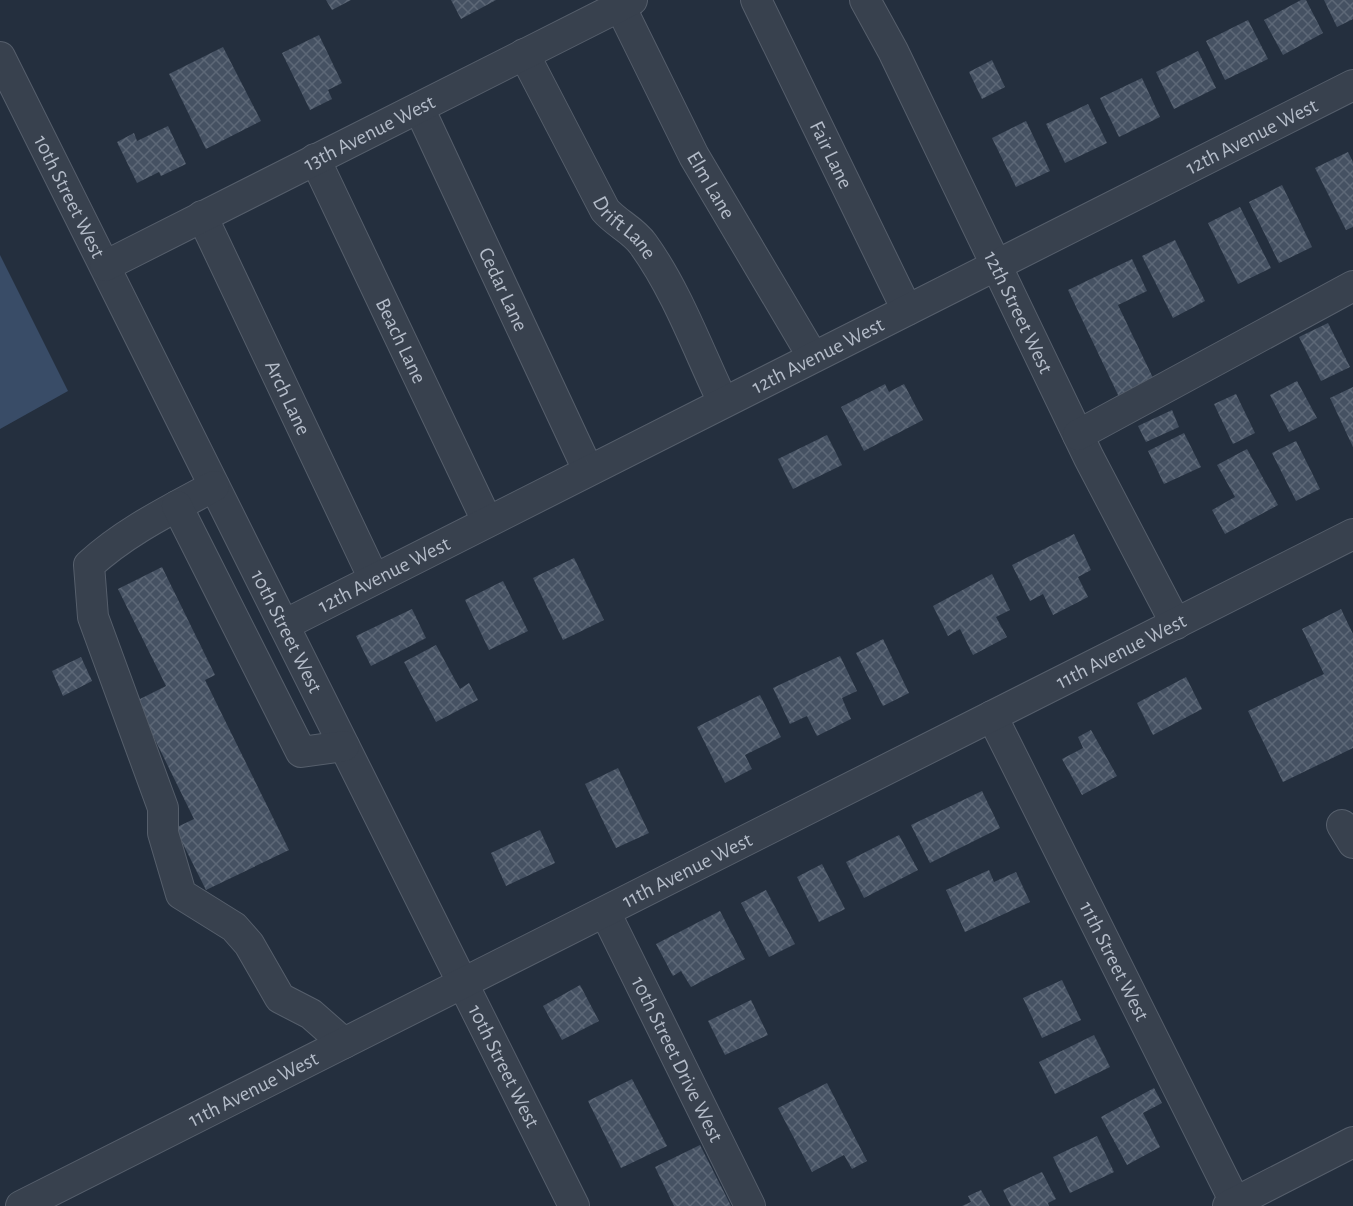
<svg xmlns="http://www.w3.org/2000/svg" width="1353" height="1206" viewBox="0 0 1353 1206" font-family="'Alegreya Sans',sans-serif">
<defs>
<pattern id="building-cross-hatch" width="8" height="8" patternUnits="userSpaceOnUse" patternTransform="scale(1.5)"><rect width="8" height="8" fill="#455162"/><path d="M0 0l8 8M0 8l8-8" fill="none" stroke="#5d6877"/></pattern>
</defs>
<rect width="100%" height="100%" fill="#242f3e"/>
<!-- water -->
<polygon fill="#394c67" points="0,255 68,391 0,429"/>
<!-- building -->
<g fill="url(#building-cross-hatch)">
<polygon points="326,0 351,0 332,10"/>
<polygon points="451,0 496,0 461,19"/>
<polygon points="1301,0 1306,0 1323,33 1283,55 1264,20"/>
<polygon points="1324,0 1353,0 1353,19 1337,27"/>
<polygon points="1248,20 1268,59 1225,80 1206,41"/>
<polygon points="319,35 342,83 328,90 332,99 310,110 282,53"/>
<polygon points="223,47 261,121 206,149 169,74"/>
<polygon points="1198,51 1216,88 1174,109 1156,72"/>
<polygon points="992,60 1005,87 982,99 969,72"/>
<polygon points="1142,78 1160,117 1119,137 1100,98"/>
<polygon points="1088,104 1107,143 1065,163 1046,124"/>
<polygon points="1026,121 1050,171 1016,187 992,138"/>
<polygon points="168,126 186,164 161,176 159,172 137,183 117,142 134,133 137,141"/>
<polygon points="1348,152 1353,162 1353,227 1346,230 1315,168"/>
<polygon points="1282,185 1312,247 1279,263 1249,202"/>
<polygon points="1240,207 1271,268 1238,284 1208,223"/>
<polygon points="1175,240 1205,301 1173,318 1142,256"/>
<polygon points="1132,259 1147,291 1118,305 1154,380 1119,397 1068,290"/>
<polygon points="1328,323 1350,367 1321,381 1299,337"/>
<polygon points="1297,381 1317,418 1289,432 1270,395"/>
<polygon points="885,384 889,392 904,384 923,420 864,451 841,407"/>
<polygon points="1353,387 1353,447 1330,398"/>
<polygon points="1236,394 1255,433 1233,444 1214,404"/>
<polygon points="1172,410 1179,427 1146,442 1138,426"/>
<polygon points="1184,433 1201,467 1164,484 1148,451"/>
<polygon points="827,435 842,465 793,489 778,459"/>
<polygon points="1296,441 1320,489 1296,501 1272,453"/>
<polygon points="1247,449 1278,505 1225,534 1212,510 1235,497 1217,465"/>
<polygon points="1074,534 1091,570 1078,577 1088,597 1053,615 1043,594 1030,601 1012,565"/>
<polygon points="574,558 604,620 563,640 533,578"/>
<polygon points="162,567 215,675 205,680 289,850 206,890 175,828 194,819 136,701 166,686 118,589"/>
<polygon points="992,574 1010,610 996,617 1007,637 973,655 960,629 948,636 933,606"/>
<polygon points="503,581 528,631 489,650 465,600"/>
<polygon points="412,609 426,638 371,666 356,636"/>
<polygon points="1341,609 1353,634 1353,748 1283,782 1248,711 1324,674 1302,629"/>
<polygon points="883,639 909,693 883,706 856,653"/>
<polygon points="436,645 460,689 469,683 478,700 436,722 404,662"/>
<polygon points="840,656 857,691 842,698 851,719 817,736 807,716 790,724 773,688"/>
<polygon points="81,657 92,681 63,696 52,671"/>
<polygon points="1186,677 1202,709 1153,735 1137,703"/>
<polygon points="760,695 781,737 745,755 752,769 725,783 697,727"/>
<polygon points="1091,730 1117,776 1082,795 1062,759 1083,748 1078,737"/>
<polygon points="618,768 649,833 616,848 585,784"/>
<polygon points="982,791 1000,828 930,863 911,825"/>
<polygon points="540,830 555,863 506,886 491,853"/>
<polygon points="899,835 918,870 864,898 846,862"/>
<polygon points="822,864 845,909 819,922 797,877"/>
<polygon points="989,870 994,882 1016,872 1030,902 965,932 946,890"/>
<polygon points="766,890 795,944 769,957 741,903"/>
<polygon points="720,911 745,959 691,987 681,971 673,976 656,944"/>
<polygon points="1062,980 1081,1020 1042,1038 1023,998"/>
<polygon points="580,985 599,1021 562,1040 543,1006"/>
<polygon points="751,1000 768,1035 725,1055 708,1021"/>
<polygon points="1094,1035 1110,1067 1055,1094 1039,1062"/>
<polygon points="632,1079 667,1146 621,1168 588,1101"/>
<polygon points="827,1083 867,1161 852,1169 844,1155 812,1172 778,1108"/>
<polygon points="1154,1088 1162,1103 1143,1113 1160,1147 1127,1165 1101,1117"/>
<polygon points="1097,1136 1114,1172 1070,1193 1053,1157"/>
<polygon points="700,1145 731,1206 674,1206 655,1167"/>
<polygon points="1042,1172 1056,1199 1048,1203 1049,1206 1011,1206 1003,1190"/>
<polygon points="981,1190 990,1206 962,1206 971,1202 968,1196"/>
</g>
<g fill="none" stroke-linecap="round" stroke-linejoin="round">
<!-- minor casing -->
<g stroke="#565f6c" stroke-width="32">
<g id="minor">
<path id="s1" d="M756,0L907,310"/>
<path id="s2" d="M865,0L893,51L1089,458L1176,624"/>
<path id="s3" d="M620,6L694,156L813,357"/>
<path id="s4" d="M524,54L605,210C616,223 633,230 643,244C677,291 698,350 723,402"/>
<path id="s5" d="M0,57L574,1206"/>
<path id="s6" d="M419,108L588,470"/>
<path id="s7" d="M315,159L487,521"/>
<path id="s8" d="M202,216L374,579"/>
<path id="s9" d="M105,266L632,0"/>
<polyline points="1078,435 1353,286"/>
<path d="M214,486C170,510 126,531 89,565L93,617L163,808V833L181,894L234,927L249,944L280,998L311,1014L344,1043"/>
<polyline points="177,506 301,752 344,746"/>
<path id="s10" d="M284,625L1353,85"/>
<path id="s11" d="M992,716L1237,1206"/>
<polyline points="1342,825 1353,843"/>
<path id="s12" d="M605,912L750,1206"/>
<path id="s13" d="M21,1206L1353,534"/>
<polyline points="1228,1206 1353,1142"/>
</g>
</g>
<!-- minor -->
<use href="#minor" stroke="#38414e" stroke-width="30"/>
</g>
<g text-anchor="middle" stroke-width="6" stroke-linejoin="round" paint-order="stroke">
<!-- street labels -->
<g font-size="21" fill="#b4bcc9" stroke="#1d2633">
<text dy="7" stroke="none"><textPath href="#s9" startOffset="296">13th Avenue West</textPath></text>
<text dy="7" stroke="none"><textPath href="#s10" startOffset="1084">12th Avenue West</textPath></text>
<text dy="7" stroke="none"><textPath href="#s1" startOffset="172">Fair Lane</textPath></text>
<text dy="7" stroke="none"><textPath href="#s3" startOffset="201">Elm Lane</textPath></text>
<text dy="7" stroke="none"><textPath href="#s5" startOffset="156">10th Street West</textPath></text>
<text dy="7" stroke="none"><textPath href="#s4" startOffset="202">Drift Lane</textPath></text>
<text dy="7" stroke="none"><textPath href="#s6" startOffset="200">Cedar Lane</textPath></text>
<text dy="7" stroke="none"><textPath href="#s2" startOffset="348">12th Street West</textPath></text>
<text dy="7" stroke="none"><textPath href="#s7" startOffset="201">Beach Lane</textPath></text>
<text dy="7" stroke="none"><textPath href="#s10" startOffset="598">12th Avenue West</textPath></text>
<text dy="7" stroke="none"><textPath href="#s8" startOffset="201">Arch Lane</textPath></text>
<text dy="7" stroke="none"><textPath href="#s10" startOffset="112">12th Avenue West</textPath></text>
<text dy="7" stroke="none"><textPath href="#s5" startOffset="642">10th Street West</textPath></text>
<text dy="7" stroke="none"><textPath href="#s13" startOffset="1232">11th Avenue West</textPath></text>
<text dy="7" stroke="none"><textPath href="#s13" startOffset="746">11th Avenue West</textPath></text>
<text dy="7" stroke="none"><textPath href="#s11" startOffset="274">11th Street West</textPath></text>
<text dy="7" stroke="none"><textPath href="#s12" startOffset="164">10th Street Drive West</textPath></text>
<text dy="7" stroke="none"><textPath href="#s5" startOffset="1128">10th Street West</textPath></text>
<text dy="7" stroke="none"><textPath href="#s13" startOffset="260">11th Avenue West</textPath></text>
</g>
</g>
</svg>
